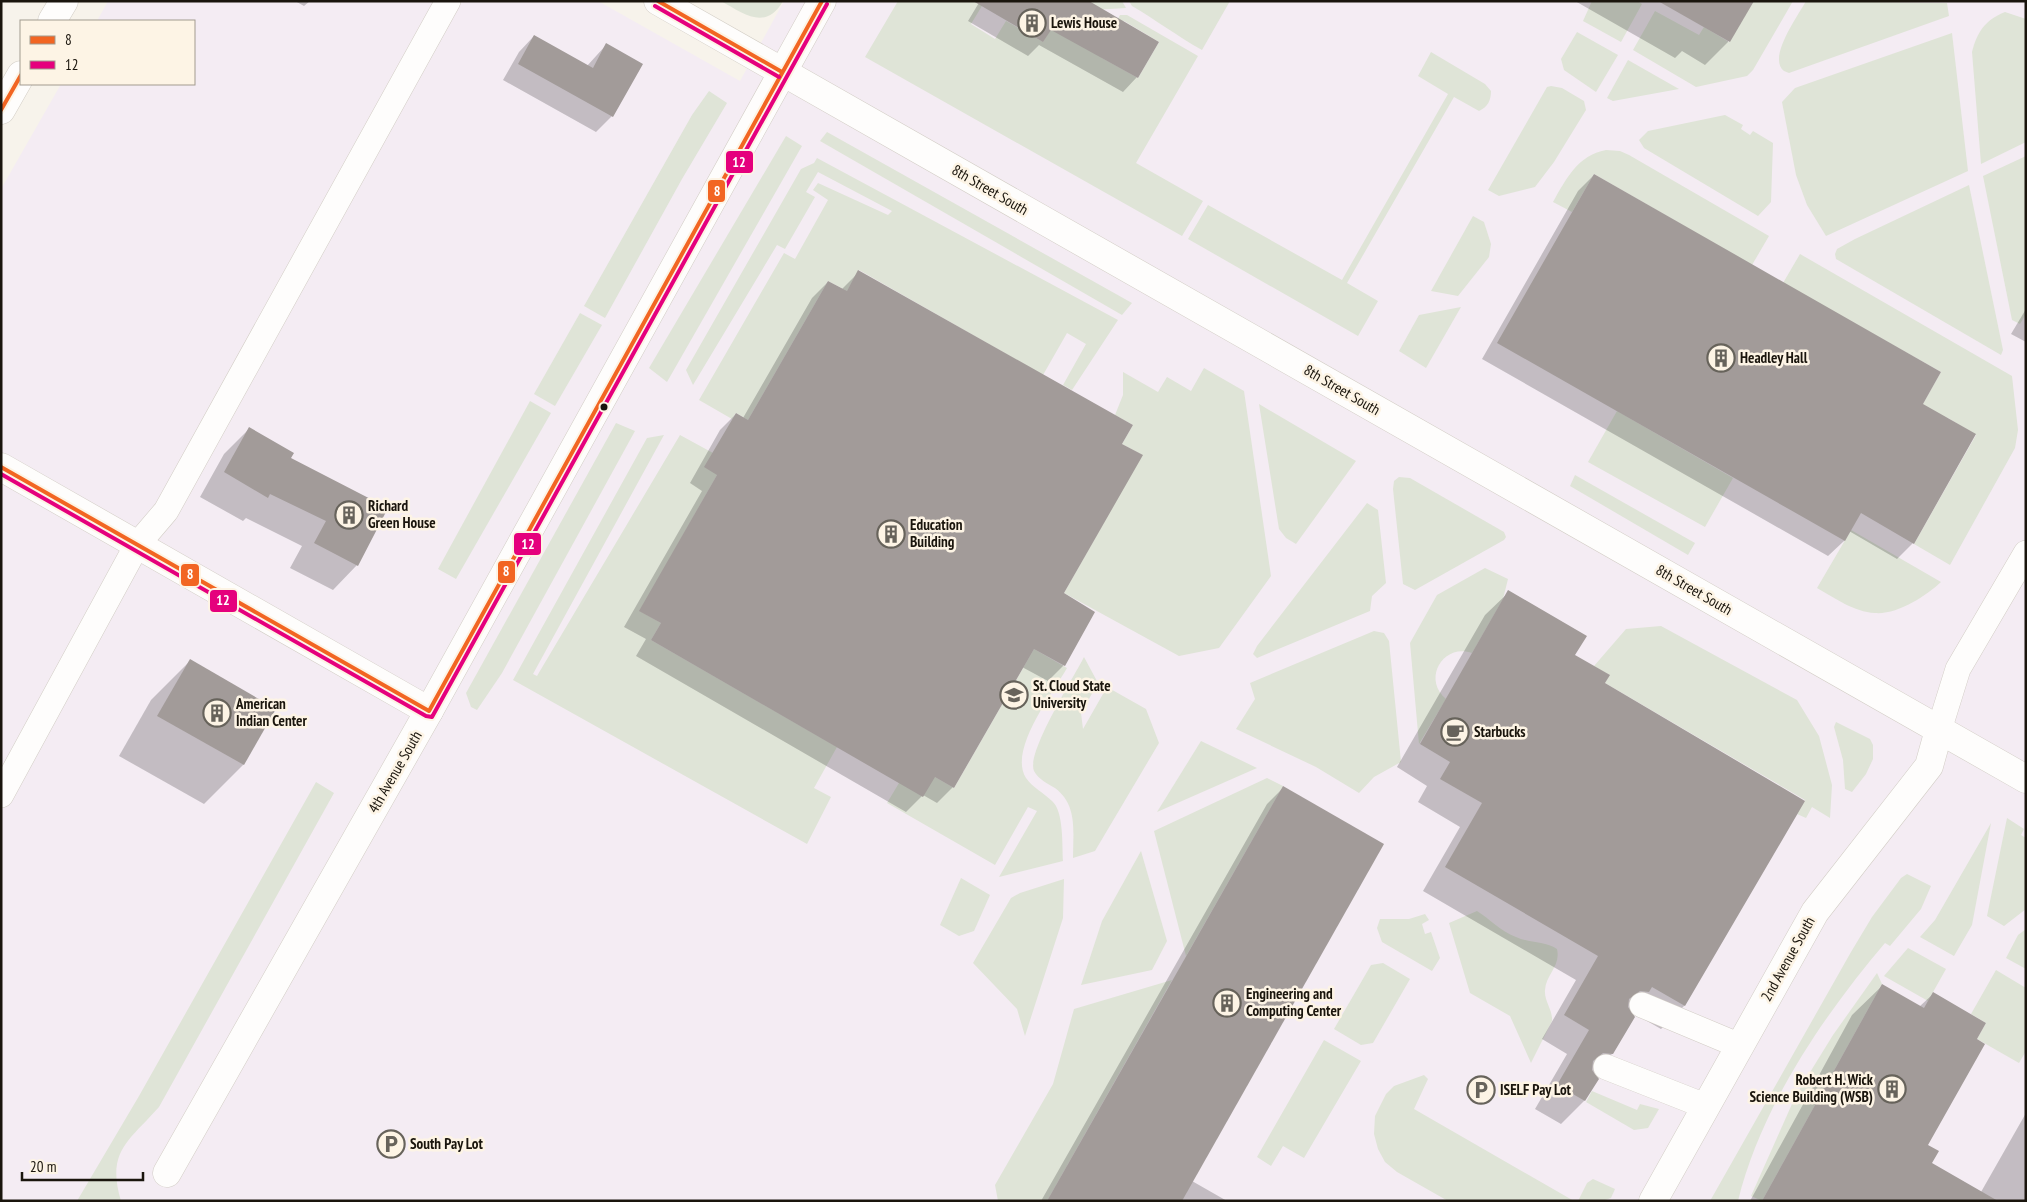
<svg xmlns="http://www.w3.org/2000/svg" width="2027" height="1202" viewBox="0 0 2027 1202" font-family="'PT Sans Narrow',sans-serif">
<rect width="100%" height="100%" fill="#f7f3eb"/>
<!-- education -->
<polygon fill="#f4ecf3" points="108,1 598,1 740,81 784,1 2026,1 2026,1201 1,1201 1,189 61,84 194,84 194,21 97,21"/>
<!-- green -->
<g fill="#dfe4d7">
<path d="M721,1H783C766,31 744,14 721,1Z"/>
<polygon points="898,1 985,1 971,24 995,39 1006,21 1043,42 1059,15 1102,58 1138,78 1159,42 1124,21 1111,31 1120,15 1127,15 1198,56 1136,163 1203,201 1182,236 865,57"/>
<polygon points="1076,1 1122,1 1126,8 1077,11"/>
<path d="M1129,1H1230L1202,50C1177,36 1156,20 1132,6Z"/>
<polygon points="1592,1 1637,1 1642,4 1621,42 1583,21"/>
<polygon points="1753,1 1793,1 1753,70 1747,76 1696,87 1633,50 1655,11 1699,35 1704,27 1729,42"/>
<path d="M1806,1L1947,3L1949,16L1789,73L1784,71C1767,58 1798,16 1806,1Z"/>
<path d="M2005,12L2026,19V142L1981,164L1972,52C1977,32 1985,20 2005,12Z"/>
<polygon points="1577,32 1618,55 1596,92 1564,70 1561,59"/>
<polygon points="1952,33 1968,171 1826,236 1807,205 1796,175 1782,102 1795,88"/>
<path d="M1431,52L1485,84L1491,91C1491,100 1488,107 1479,111L1454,97L1347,283L1378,301L1358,336L1188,239L1208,205L1342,280L1448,94L1418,76Z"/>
<polygon points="1628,60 1679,89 1613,101 1607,98"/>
<polygon points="1551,86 1562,88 1584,101 1586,110 1554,162 1535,187 1499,196 1488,190 1547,87"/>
<polygon points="709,91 727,103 682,179 605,318 584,306 692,115"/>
<polygon points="1725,115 1743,125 1741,129 1750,135 1753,131 1773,143 1771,202 1758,216 1644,148 1639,140 1648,131"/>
<polygon points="827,132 1132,303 1122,315 820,141"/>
<polygon points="786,136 802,146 667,382 649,368"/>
<path d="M1606,150L1620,151L1629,155L1769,236L1752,265L1594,174L1572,212L1553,202C1566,179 1578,155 1606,150Z"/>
<polygon points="2026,156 2026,314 2020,324 2012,320 1983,176"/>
<polygon points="817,158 1118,320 1072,390 1063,385 1086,344 1067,333 1043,375 859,270 847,291 828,281 748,420 736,413 732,419 699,400 784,253 795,259 828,200 813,190 818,183 888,215 892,211 818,172 806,192 815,197 785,249 777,245 693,385 686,370 801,169 814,163"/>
<polygon points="1969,185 2003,350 2001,355 1836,259 1835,254 1837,249 1855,239"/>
<polygon points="1473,216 1484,222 1491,244 1489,257 1458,296 1431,291"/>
<polygon points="1800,254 2012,376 2018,430 2015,448 1950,565 1914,544 1976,435 1948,418 1916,416 1941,372 1783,283"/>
<polygon points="1461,307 1426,368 1399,351 1419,315"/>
<polygon points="580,313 602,325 555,406 534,394"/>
<polygon points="1204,368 1244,391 1271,576 1219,648 1179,656 1064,593 1142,455 1122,444 1133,425 1115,415 1123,395 1123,372 1158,392 1167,377 1191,391"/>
<polygon points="530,401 551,413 456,579 438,569"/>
<polygon points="1259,404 1356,461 1296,544 1286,538 1279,529"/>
<polygon points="1617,411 1733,478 1705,527 1588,462"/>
<polygon points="616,423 635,431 502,673 477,710 471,707 466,693"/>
<polygon points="664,435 533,674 537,676 680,435 713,453 717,475 640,611 661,623 651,640 837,747 814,788 831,797 807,844 513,680 647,438"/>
<polygon points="1575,475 1695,543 1688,555 1570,486"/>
<polygon points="1399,477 1410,478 1504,532 1506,537 1504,540 1415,590 1403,584 1393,489 1394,481"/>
<polygon points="1367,503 1378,510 1386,583 1372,596 1370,611 1257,658 1253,654 1257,646"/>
<path d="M1851,530L1941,582C1926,596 1897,615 1875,613C1854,612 1835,598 1817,588Z"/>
<path d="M1485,568L1508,579L1503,599L1472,653C1443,643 1422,679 1446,699L1419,744L1410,643L1437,595Z"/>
<polygon points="1661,626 1797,700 1819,736 1832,785 1830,818 1812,807 1806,818 1797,814 1805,800 1605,683 1609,675 1594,666 1626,629"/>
<polygon points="1374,631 1384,633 1389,641 1401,762 1374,777 1359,793 1316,767 1236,729 1255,699 1250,683"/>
<path d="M1034,649L1067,668C1053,693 1008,750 1026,778C1033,788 1044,793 1052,801C1064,811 1062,846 1063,861L999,877L1037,811L1028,807L995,865L887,803L899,783L935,777L954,788Z"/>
<path d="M1084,657L1098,683L1081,713L1083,729L1107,687L1146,709L1159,743L1095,851L1073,858C1073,832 1078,805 1055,788C1048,784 1038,779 1034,771C1026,753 1074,677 1084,657Z"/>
<polygon points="1836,722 1870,739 1873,745 1873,759 1866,774 1852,792 1845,789 1843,760 1834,727"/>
<polygon points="1201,741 1257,768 1157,812"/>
<polygon points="1267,778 1283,786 1186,956 1154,831"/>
<path d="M316,782L334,793L159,1107C129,1141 106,1151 121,1201H77L139,1096Z"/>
<polygon points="2007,818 2024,829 2021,835 2026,838 2026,909 2004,926 1987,916"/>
<polygon points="1991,823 1972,925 1954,956 1920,937 1935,920"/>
<polygon points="1141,851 1167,941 1152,970 1081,985 1102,921"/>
<path d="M1907,874L1931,886L1921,909L1890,946L1885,943C1823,1016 1761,1107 1738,1201H1710L1851,952L1872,917L1901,878Z"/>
<polygon points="961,878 990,895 974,931 959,936 940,925"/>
<polygon points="1064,879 1063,918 1025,1036 1017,1009 973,963 1011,898 1020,893"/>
<path d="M1477,911C1490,919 1500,931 1516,937C1529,943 1545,941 1557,949C1561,966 1546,974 1545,990C1544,1001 1553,1010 1552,1021L1531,1063L1510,1016L1470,993L1449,923Z"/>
<polygon points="1425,914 1429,920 1422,924 1425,934 1431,932 1440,958 1432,971 1382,942 1377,928 1380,919 1409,919"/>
<polygon points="2026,929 2026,969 2006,958 2018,935"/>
<polygon points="1908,948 1946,969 1928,1001 1884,976"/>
<polygon points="1383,963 1410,979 1373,1043 1361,1045 1334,1029 1371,965"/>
<polygon points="1996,970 2026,988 2026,1051 2019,1063 1977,1039 1986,1023 1971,1014"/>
<polygon points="1877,973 1882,984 1762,1201 1751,1196 1796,1095 1833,1035"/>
<polygon points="1172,980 1047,1201 998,1201 995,1185 1053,1084 1074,1009"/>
<polygon points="1324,1040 1361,1061 1304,1158 1283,1146 1271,1166 1257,1157"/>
<polygon points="1424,1075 1428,1079 1414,1109 1574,1201 1448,1201 1397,1172 1385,1162 1378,1149 1374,1134 1375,1116 1386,1094 1394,1086"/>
<polygon points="1592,1091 1637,1110 1640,1104 1659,1109 1648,1128 1634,1130 1586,1102"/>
<polygon points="1593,1179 1615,1189 1611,1198 1602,1201 1578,1201 1587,1183"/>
</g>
<!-- shadow -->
<g fill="#0003">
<polygon points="295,1 310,1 304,6"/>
<polygon points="980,1 1087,1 1137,77 1123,92 1039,45 1028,56 968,21"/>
<polygon points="1575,1 1752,1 1728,42 1705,65 1682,51 1675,58"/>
<polygon points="534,36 587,66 606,45 612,116 596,132 503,80 519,52"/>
<polygon points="1594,175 1913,543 1897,559 1849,531 1844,541 1828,556 1482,359 1578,191"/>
<polygon points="859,272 1121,445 1062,594 1064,665 1048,681 1022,667 953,787 937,803 923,795 906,812 636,656 646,639 624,627 702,491 690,483 720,430 736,414 743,418 812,298 828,282 842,289"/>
<polygon points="2026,309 2026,342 2011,334"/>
<polygon points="249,429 289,459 357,565 333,590 290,568 302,546 246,518 243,521 200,497 224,454"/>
<polygon points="1509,592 1603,684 1803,801 1684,1006 1661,1029 1628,1010 1612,1054 1593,1073 1584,1101 1561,1124 1535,1109 1567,1054 1542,1039 1576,980 1423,891 1460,827 1418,802 1427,786 1397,767 1485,615"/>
<polygon points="190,661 274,709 243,765 204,804 119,756 151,700"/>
<polygon points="1283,788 1192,1181 1227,1201 1041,1201 1267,804"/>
<polygon points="1882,986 1919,1007 1933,994 1926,1145 1930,1163 1981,1192 2026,1113 2026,1201 1750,1201 1852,1015"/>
</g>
<!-- building -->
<g fill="#a29b99">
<polygon points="973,1 1089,1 1159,42 1138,78 1051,30 1043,42"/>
<polygon points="1658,1 1754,1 1730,42"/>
<polygon points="534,35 593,68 606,43 643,64 613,117 518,64"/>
<polygon points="1594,174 1941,372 1923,404 1976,434 1914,544 1861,513 1845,541 1497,343"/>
<polygon points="858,270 1133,425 1122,444 1143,455 1064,593 1095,612 1065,666 1034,649 954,788 935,777 923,797 651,640 661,623 639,611 717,475 704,467 736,413 748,420 828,281 847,291"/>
<polygon points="249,427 294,453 291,458 388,508 358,566 314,543 326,521 270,494 268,498 224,472"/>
<polygon points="1508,590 1587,636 1575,655 1610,675 1605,683 1805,801 1685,1006 1652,987 1649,992 1640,991 1629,999 1628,1007 1635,1017 1613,1054 1603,1053 1593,1061 1592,1070 1599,1079 1585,1101 1557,1085 1589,1030 1564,1015 1598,956 1445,867 1482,803 1440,779 1450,762 1420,744"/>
<polygon points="190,659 276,709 244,765 157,716"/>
<polygon points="1283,786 1384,844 1182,1201 1047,1201"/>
<polygon points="1882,984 1924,1008 1933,992 1986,1023 1977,1039 1985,1044 1928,1145 1939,1151 1932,1163 1998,1201 1762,1201"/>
</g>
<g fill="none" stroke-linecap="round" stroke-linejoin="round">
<!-- lane casing -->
<g stroke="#d2cdc5" stroke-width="26">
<g id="lane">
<polyline points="1939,730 1958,669 2026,553"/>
<polyline points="1,795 137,545 166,511 448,1"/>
<polyline points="1642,1005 1740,1046"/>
<polyline points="1606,1067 1705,1106"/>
</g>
</g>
<!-- street casing -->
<g stroke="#d2cdc5" stroke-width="29">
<g id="street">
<polyline points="658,1 2026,779"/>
<polyline points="1,467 429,711"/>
<polyline points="167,1173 429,711 822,1"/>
<polyline points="1653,1201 1815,912 1929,766 1939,730"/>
</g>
</g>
<!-- secondary casing -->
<g stroke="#d2cdc5" stroke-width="29">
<g id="secondary">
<polyline points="52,21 64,1"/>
<polyline points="1,110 21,75"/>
</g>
</g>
<!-- lane -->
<use href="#lane" stroke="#fefdfc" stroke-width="25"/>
<!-- street -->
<use href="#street" stroke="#fefdfc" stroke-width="28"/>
<!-- secondary -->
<use href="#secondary" stroke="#fefdfc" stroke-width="28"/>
<!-- bus-1 casing -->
<g stroke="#fdf4e5" stroke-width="8">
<g id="bus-1">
<polyline points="658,1 782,72"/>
<polyline points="1,110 21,75"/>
<polyline points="1,467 429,711 822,1"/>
</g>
</g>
<!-- bus-2 casing -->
<g stroke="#fdf4e5" stroke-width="8">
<g id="bus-2">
<polyline points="655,6 779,77"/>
<polyline points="1,474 426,716 432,717 827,4"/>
</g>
</g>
<!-- bus-1 -->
<use href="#bus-1" stroke="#f26522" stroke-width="4"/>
<!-- bus-2 -->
<use href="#bus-2" stroke="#e5007d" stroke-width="4"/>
</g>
<!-- icons -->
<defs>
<g id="building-ring" transform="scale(1.4375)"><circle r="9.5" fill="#fdf4e5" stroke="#67635b" stroke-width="1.5"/><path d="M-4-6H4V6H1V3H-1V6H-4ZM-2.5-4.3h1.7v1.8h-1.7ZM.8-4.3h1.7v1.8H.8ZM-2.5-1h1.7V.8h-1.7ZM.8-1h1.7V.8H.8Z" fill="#67635b"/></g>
<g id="university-ring" transform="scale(1.4375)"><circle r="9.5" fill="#fdf4e5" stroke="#67635b" stroke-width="1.5"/><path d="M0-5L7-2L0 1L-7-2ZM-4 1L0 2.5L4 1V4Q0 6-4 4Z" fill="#67635b"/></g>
<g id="cafe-ring" transform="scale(1.4375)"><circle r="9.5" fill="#fdf4e5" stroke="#67635b" stroke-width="1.5"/><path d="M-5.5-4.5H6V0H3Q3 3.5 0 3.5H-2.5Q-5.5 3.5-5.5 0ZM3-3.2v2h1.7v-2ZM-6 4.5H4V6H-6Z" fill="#67635b"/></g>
<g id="parking-ring" transform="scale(1.4375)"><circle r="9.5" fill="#fdf4e5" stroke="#67635b" stroke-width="1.5"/><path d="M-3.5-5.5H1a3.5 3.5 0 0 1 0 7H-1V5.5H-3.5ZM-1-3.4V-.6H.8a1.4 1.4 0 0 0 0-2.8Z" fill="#67635b"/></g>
</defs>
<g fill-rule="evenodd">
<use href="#building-ring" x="1032" y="23"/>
<use href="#building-ring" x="1721" y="358"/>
<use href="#building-ring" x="349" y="515"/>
<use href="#building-ring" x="891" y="534"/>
<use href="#university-ring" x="1014" y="695"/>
<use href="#building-ring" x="217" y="713"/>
<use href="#cafe-ring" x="1455" y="732"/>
<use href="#building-ring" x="1227" y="1003"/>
<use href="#building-ring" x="1892" y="1089"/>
<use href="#parking-ring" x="1481" y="1090"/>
<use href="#parking-ring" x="391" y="1144"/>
</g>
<!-- markers -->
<circle fill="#1a150d" stroke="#fdf4e5" stroke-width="2" cx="604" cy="407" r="4.5"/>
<g text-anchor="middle" stroke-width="5" stroke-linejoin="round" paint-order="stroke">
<!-- poi labels -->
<g font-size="15" font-weight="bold" fill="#1a150d" stroke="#fdf4e5" text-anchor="start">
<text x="1051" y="28">Lewis House</text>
<text x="1740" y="363">Headley Hall</text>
<text x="368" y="511">Richard<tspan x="368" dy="17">Green House</tspan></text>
<text x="910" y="530">Education<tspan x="910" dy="17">Building</tspan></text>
<text x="1033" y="691">St. Cloud State<tspan x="1033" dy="17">University</tspan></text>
<text x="236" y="709">American<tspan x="236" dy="17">Indian Center</tspan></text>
<text x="1474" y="737">Starbucks</text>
<text x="1246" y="999">Engineering and<tspan x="1246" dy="17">Computing Center</tspan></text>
<text x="1873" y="1085" text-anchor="end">Robert H. Wick<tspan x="1873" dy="17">Science Building (WSB)</tspan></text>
<text x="1500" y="1095">ISELF Pay Lot</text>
<text x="410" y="1149">South Pay Lot</text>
</g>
<!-- street labels -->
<g font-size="15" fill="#1a150d" stroke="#fdf4e5">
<text transform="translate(990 190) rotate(30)" y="5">8th Street South</text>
<text transform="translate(1342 390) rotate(30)" y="5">8th Street South</text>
<text transform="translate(1694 590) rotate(30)" y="5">8th Street South</text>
<text transform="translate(395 772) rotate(-60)" y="5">4th Avenue South</text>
<text transform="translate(1788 959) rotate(-61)" y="5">2nd Avenue South</text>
</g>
</g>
<g stroke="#fdf4e5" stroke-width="2">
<rect x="725" y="150" width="29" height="24" rx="5" fill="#e5007d"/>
<rect x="707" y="179" width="19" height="24" rx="5" fill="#f26522"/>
<rect x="513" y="532" width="29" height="24" rx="5" fill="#e5007d"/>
<rect x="497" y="560" width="19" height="24" rx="5" fill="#f26522"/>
<rect x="180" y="563" width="20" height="24" rx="5" fill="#f26522"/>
<rect x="209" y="589" width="29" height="24" rx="5" fill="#e5007d"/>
</g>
<g font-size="14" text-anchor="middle" font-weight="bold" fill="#fff">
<text x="739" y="167">12</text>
<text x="717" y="196">8</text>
<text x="528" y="549">12</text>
<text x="506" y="576">8</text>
<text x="190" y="579">8</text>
<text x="223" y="605">12</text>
</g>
<!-- border -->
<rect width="2027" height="1202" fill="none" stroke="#1a150d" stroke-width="5"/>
<!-- legend -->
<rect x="20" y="20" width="175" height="65" fill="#fdf4e5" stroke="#a29b8f"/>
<rect x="30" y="36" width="25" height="8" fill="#f26522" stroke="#a29b8f"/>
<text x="65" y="45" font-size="15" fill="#1a150d">8</text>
<rect x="30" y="61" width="25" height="8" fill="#e5007d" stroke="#a29b8f"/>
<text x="65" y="70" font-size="15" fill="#1a150d">12</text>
<!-- scale -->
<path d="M22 1172v8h121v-8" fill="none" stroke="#1a150d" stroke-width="2.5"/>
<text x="30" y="1172" font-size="15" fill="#1a150d" stroke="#fdf4e5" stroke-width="4" paint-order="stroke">20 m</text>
</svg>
